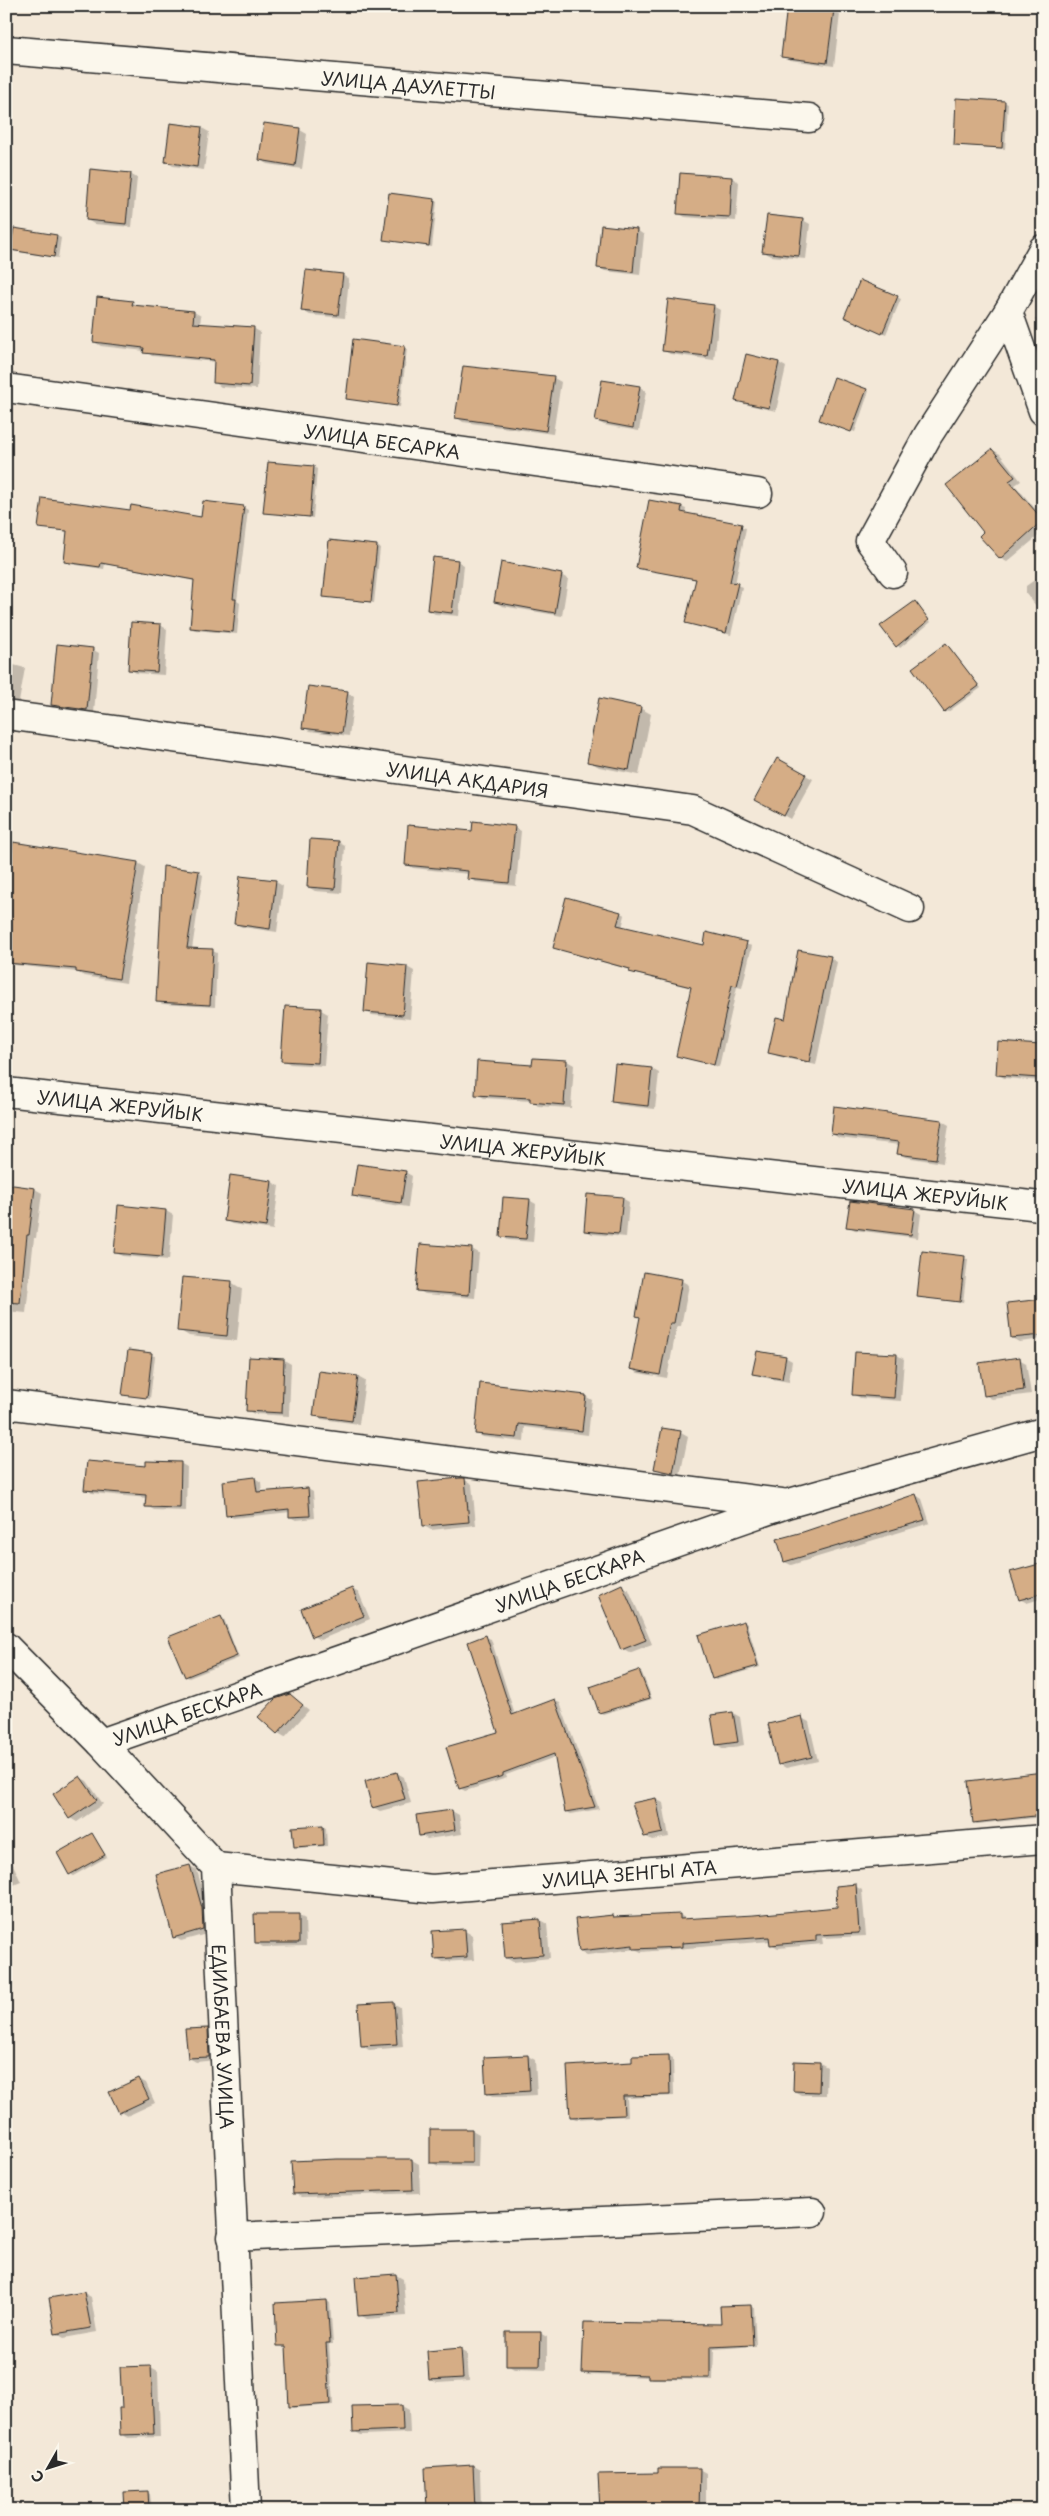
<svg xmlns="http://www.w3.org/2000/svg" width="1049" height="2516" viewBox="0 0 1049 2516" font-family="'Playpen Sans',sans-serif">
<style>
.shadow{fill:#0003}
.building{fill:#d5ad86;stroke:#2b2b2b}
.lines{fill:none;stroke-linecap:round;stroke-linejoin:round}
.street-casing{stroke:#2b2b2b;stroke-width:31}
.secondary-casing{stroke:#2b2b2b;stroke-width:31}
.street{stroke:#fbf7ec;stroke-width:28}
.secondary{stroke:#fbf7ec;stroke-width:28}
.labels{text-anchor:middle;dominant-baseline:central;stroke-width:4.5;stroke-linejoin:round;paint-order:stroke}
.street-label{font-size:18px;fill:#2b2b2b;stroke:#fbf7ec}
</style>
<rect width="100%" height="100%" fill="#f3e8d8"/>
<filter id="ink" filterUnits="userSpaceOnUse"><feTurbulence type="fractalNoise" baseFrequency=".02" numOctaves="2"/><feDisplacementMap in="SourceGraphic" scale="10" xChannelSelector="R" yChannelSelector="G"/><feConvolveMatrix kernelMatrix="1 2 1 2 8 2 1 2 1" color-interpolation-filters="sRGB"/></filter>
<g filter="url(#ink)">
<path class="shadow" d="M789,6L833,10L840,14L834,66L790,60L783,56Z
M1004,102L1008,104L1005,149L955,145Z
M6,118L8,119L6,136Z
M265,124L300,130L307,134L302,169L267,164L260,160Z
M202,128L209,132L204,170L173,166L167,162Z
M130,174L137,178L132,227L94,224L87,220Z
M732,178L739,182L736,221L685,217L678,213Z
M434,200L437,202L432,247L384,239Z
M803,220L810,224L806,259L771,256L764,252Z
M602,227L637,230L644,235L640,275L605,271L598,267Z
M6,232L57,236L61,238L58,258L6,250Z
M342,275L349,279L345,318L310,315L303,311Z
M860,281L901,299L886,334L849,318Z
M132,302L140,307L194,312L201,316L200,325L253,328L260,332L257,389L221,387L214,382L215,362L152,356L145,351L101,346L94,342Z
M713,306L720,310L714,360L670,354L663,350Z
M1043,318V346L1035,319Z
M404,347L407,349L400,407L347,398Z
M747,356L779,363L786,367L776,411L744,404L737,400Z
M554,378L561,382L553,434L463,422L456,417Z
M640,387L646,391L639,431L604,425L597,421Z
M866,390L869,391L855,432L823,421Z
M993,450L1000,454L1021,481L1015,485L1043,518V532L1007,562L1000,558L985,533Z
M314,467L317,469L313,518L265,512Z
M243,507L248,510L237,601L240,603L237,634L195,630L191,628L195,581L105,564L104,569L70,564L66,561L68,532L40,527L131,511L202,519Z
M681,507L686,509L685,514L746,528L735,584L742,587L731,635L687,623L697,580L638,568Z
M377,546L380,548L374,603L325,596Z
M457,561L464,565L459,616L435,614L428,610Z
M1043,574V615L1026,593V586Z
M561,575L568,579L562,616L502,606L495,602Z
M915,602L931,622L900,648L882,626Z
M160,625L167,629L164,675L136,673L129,669Z
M947,644L981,688L948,712L945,711Z
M92,649L99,653L94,713L60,709L53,705Z
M6,663L25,668L19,702L6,700Z
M347,692L354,697L349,736L310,731L303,727Z
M640,708L651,714L639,775L599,767L589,761Z
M777,760L813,779L791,819L756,799Z
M514,827L521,831L516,886L476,882L469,878V874L413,868L406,864L473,832Z
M338,842L345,846L342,893L315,891L308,887Z
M6,862L138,863L145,867L126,983L84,976L77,972L6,964Z
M198,872L203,875L192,949L213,951L217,953L215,1007L162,1004L158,1001Z
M241,877L276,882L283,886L277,932L242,927L235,923Z
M620,913L625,915L622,928L704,947L707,934L752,946L742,988L737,987L719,1067L677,1055L692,988L635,974L631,970L554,948Z
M830,958L837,962L816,1065L777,1056L770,1052L786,1020Z
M407,967L414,971L410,1019L372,1015L365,1011Z
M286,1007L321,1010L328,1014L324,1066L290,1064L283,1060Z
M1041,1046L1043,1047V1081L1004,1078L997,1074Z
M567,1061L574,1065L571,1108L538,1106L531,1101L484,1098L477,1094L533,1066Z
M652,1069L659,1073L655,1109L619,1105L612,1101Z
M942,1121L949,1125L943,1163L905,1157L898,1153L900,1145L839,1138L832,1134Z
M405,1172L412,1176L408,1207L361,1200L354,1196Z
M231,1177L272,1182L279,1186L273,1230L232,1224L225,1220Z
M6,1185L35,1189L42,1193L36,1238H34L26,1313L6,1311Z
M622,1198L629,1202L626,1237L592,1234L585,1230Z
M529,1200L536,1204L533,1242L508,1240L501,1236Z
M119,1206L166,1211L173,1215L169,1260L122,1256L115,1252Z
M914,1210L921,1214L918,1238L855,1230L848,1226Z
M472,1249L479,1253L475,1298L425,1294L418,1290Z
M923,1252L968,1259L963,1303L918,1296Z
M682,1281L689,1285L681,1326H677L667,1378L638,1373L631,1369L641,1317L637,1315Z
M231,1282L242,1289L237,1341L189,1336L179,1330Z
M1043,1301V1339L1019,1342L1012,1338Z
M129,1352L155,1356L150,1399L124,1394Z
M897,1355L904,1359L901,1401L860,1398L853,1394Z
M785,1357L792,1361L789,1382L761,1377L754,1373Z
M250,1359L284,1360L291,1364L289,1416L254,1414L247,1410Z
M1019,1359L1026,1363L1031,1394L992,1399L985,1395Z
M320,1372L358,1377L365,1381L359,1424L321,1419L314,1415Z
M585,1396L592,1400L588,1435L525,1427L524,1442L483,1437L476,1433Z
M681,1433L688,1437L680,1476L662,1472L655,1468Z
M180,1463L187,1467L186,1511L154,1510L147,1506V1498L92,1493L85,1489L148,1467Z
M255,1478L261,1482L262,1493L308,1489L313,1492L315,1518L296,1520L290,1517V1512L233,1518L228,1515Z
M465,1480L472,1484L476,1525L431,1530L424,1526Z
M916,1495L922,1499L930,1523L791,1565L785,1562L779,1540Z
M1043,1564V1598L1027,1603L1020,1599Z
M622,1586L629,1590L652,1644L629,1653L622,1649Z
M352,1589L359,1593L370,1619L320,1640L313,1636Z
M221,1617L224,1619L239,1658L189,1678L186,1676Z
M744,1622L747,1624L760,1667L716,1680L713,1678Z
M486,1637L491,1639L515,1715L555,1701L560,1703L599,1809L571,1814L566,1812L555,1757L506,1775L507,1778L465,1791L460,1788L499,1733Z
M639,1671L642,1673L652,1699L603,1714L600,1712Z
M290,1695L309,1710L285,1737L278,1733Z
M733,1713L740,1717L744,1745L724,1749L717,1745Z
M802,1718L809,1722L818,1761L786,1768L779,1764Z
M397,1773L404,1777L411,1803L380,1811L373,1807Z
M1043,1774V1817L977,1824L974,1822Z
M80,1777L87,1781L103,1804L77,1822L70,1818Z
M656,1799L663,1803L669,1837L652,1840L645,1836Z
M452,1811L459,1815L462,1834L427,1839L420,1835L417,1816Z
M322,1826L326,1828L327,1846L298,1848L295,1846Z
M92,1834L107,1857L73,1876L58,1854Z
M6,1849L21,1882L6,1888Z
M190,1866L197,1870L209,1913L210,1933L181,1941L174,1937Z
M855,1886L862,1890L866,1936L822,1938L823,1944L778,1948L771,1944V1941L641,1952L635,1949L587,1955L580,1951L612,1916L617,1918L680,1915L687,1919L754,1916L839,1908Z
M298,1915L305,1919L306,1946L263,1947L256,1943Z
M540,1920L547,1924L550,1958L513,1962L506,1958Z
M465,1931L472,1935L474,1960L443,1962L436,1958Z
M393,2003L400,2007L403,2047L369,2050L362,2046Z
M208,2029L215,2033L216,2060L196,2062L189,2058Z
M528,2056L535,2060L537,2095L494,2097L487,2093Z
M669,2056L673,2058L674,2096L627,2098L628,2116L576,2119L571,2117L634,2063Z
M820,2063L827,2067L826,2095H801L794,2091Z
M139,2079L146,2083L155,2103L127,2116L120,2112Z
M472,2130L479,2134L478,2167L438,2166L431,2162Z
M412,2160L419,2164L420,2193L301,2197L294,2193Z
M396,2275L403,2279L406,2316L367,2319L360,2315Z
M84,2293L91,2297L97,2332L64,2338L57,2334Z
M327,2301L330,2303L333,2344H329L333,2405L294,2408L290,2406L287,2347L279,2346Z
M750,2306L754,2308L756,2346L714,2349L713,2380L653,2379L648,2377L587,2375L584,2373L722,2325Z
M540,2333L547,2337V2370L514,2369L507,2365Z
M460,2350L467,2354L469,2381L437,2383L430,2379Z
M151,2367L158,2371L160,2437L128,2438L121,2434L123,2409Z
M402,2406L409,2410L410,2433L361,2435L354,2431Z
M473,2466L480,2470L481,2510H428Z
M699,2469L706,2473V2510H601L659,2474Z
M147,2492L150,2494L152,2510H126Z
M498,2508L529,2509L531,2510H498Z"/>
<path class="building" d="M787,6L834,9L827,63L781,57Z
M956,98L1005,101L1002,148L954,145Z
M170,123L202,127L197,167L165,162Z
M264,123L300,128L295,166L259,160Z
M90,169L131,173L126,224L86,220Z
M680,173L732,177L730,217L677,214Z
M389,193L435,199L429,246L383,240Z
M767,215L803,219L799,256L762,252Z
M601,225L637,229L633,272L597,268Z
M14,228L57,235L54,257L10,250Z
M306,270L343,274L338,315L301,311Z
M860,280L898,296L882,334L844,317Z
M97,297L133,301L132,305L194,311L193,323L254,327L250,386L213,383L214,360L143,353L144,348L93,342Z
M668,299L714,305L707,356L662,351Z
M353,339L405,346L397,406L346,399Z
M746,354L779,362L769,408L735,401Z
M463,366L554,376L546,431L455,418Z
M834,377L867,389L851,432L819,420Z
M602,380L640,386L633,428L595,421Z
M992,449L1015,477L1009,481L1043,520L1000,559L979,536L983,532L946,485Z
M268,462L314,466L310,517L263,513Z
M42,498L130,510L131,505L201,517L203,501L244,506L233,599H236L233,632L190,628L194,580L101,563L100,567L64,562L67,531L38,528Z
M649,500L682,506L681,512L742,524L730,582L738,583L726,633L685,623L696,579L636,568Z
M329,540L377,545L371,602L323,597Z
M433,557L458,560L452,613L427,610Z
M501,562L562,574L555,613L494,602Z
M915,601L929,620L896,647L880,626Z
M131,622L161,624L157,672L128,670Z
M946,643L979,686L944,712L912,668Z
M57,644L93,648L87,710L51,705Z
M308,686L348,691L342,733L302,728Z
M599,698L641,707L629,770L587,762Z
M777,758L806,774L784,816L754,800Z
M473,821L515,826L509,883L467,879L468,871L405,865L408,825L472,831Z
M310,839L339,841L335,889L307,887Z
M13,842L138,862L119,979L76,972V969L6,963V894Z
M163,866L199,871L187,948L213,949L210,1005L156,1002Z
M240,876L276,880L270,929L234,924Z
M566,897L621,912L617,925L704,945L706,932L747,942L737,986L732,985L714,1065L676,1056L691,987L629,972L630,969L553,948Z
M798,950L831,956L809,1062L768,1053L776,1017L785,1019Z
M368,962L407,966L403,1015L364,1012Z
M285,1006L321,1008L318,1063L281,1061Z
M998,1042L1041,1045L1039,1078L996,1075Z
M533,1058L567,1060L564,1105L530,1102V1098L475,1095L477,1061L532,1065Z
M615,1064L652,1068L648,1106L611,1102Z
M834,1106L942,1120L936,1159L897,1154L899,1142L831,1134Z
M357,1164L406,1171L401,1203L352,1196Z
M230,1175L272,1181L266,1227L224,1221Z
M6,1184L35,1188L29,1235H27L20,1303L6,1302Z
M587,1194L623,1197L619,1234L584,1231Z
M503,1197L530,1199L526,1239L500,1237Z
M850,1201L915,1209L911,1235L846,1227Z
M118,1205L166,1210L162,1257L114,1253Z
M420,1244L472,1248L469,1295L416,1291Z
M922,1251L965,1256L960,1302L917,1297Z
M644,1272L682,1279L674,1323H670L660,1375L630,1369L640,1317L636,1316Z
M182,1277L232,1281L227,1336L177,1331Z
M1043,1299V1335L1011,1338L1007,1303Z
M128,1350L152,1353L147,1398L122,1395Z
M757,1351L786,1356L782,1379L752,1374Z
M855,1352L897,1354L894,1398L852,1395Z
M249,1357L284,1359L282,1413L246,1411Z
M1020,1357L1024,1390L984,1396L979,1363Z
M319,1371L358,1376L352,1421L313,1416Z
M480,1383L586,1395L582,1431L519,1424L517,1438L475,1434Z
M662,1428L681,1431L673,1473L654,1469Z
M87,1461L146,1466V1461L181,1462L180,1508L145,1507L146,1495L84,1490Z
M255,1477L257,1492L308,1488L310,1516L289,1517V1509L226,1516L223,1481Z
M460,1478H465L469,1522L423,1526L418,1482Z
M916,1494L925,1520L784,1562L777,1539L803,1532Z
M1043,1563V1593L1019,1600L1010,1572Z
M622,1584L646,1640L621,1650L598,1595Z
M352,1588L364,1616L312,1637L301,1609Z
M221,1616L237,1656L185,1677L168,1637Z
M744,1621L758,1666L712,1679L698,1635Z
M486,1635L512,1715L555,1699L595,1807L565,1812L554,1754L503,1773V1776L459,1789L446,1747L498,1732L468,1642Z
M639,1670L650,1698L599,1713L590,1687Z
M290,1694L303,1705L277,1734L258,1717L275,1699Z
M733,1712L738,1742L716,1745L711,1715Z
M802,1716L812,1757L778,1765L768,1724Z
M397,1772L405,1799L372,1808L365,1781Z
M1043,1772V1815L973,1823L968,1781Z
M80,1776L97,1800L69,1819L53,1794Z
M656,1798L663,1833L644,1837L632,1803Z
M452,1810L455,1830L419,1836L416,1815Z
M323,1825L324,1845L294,1847L292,1827Z
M92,1833L105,1855L69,1875L57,1853Z
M190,1865L202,1908L203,1929L173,1938L156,1874Z
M856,1884L859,1933L816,1935V1941L770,1945L769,1937L682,1943V1947L633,1949V1945L579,1951L575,1919L613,1915V1917L680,1914V1919L754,1915L837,1907L836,1886Z
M254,1914H299V1943H255Z
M540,1919L543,1955L505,1958L502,1922Z
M465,1929L467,1957L434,1959L432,1931Z
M394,2002L397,2044L361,2046L358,2004Z
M208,2028L209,2057L188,2058L185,2029Z
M528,2055L530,2091L486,2094L484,2057Z
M669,2055L670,2095L623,2096L624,2115L570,2117L567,2066L632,2062V2056Z
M794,2061L820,2062L819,2092L793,2091Z
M139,2078L149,2099L119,2113L109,2092Z
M430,2129H472V2163H430Z
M337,2159H412L413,2190L293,2194L291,2161Z
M396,2274L399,2313L358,2316L355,2277Z
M84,2292L91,2328L55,2334L49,2298Z
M327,2300L330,2343H326L330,2404L289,2407L286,2346H277L275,2303Z
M751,2305L753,2345L710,2347V2378H648V2375L582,2373L584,2322L721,2324L720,2306Z
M506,2332H541L540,2366H506Z
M461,2348L463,2378L429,2380L427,2351Z
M151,2366L154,2434L120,2435L119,2408H122L120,2367Z
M402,2405L403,2430L353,2432L352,2406Z
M473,2465L475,2510H427L425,2468Z
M658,2468H700L699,2510H600L598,2474L658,2473Z
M148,2491L149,2510H125L124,2492Z"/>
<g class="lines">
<g class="street-casing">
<g id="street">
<path id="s1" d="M6,50L809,118"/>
<path d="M1043,249L1008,312L1043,411"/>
<path id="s2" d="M6,388L758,493"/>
<path d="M893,573L870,541L928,435L1008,312"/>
<path id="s3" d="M6,715L693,810L910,909"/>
<path id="s4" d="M6,1092L1040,1206"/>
<path d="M6,1404L781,1503"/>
<path id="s5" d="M101,1743L786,1504L1043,1432"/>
<path id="s6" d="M216,1867L432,1889L1043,1839"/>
<path d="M232,2237L812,2212"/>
</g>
</g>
<g class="secondary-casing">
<g id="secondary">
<path id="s7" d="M6,1647L101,1743L216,1867L246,2510"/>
</g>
</g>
<use href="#street" class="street"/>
<use href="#secondary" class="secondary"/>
</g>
</g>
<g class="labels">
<g class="street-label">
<text stroke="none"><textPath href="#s1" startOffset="404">УЛИЦА ДАУЛЕТТЫ</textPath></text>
<text stroke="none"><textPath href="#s2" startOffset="380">УЛИЦА БЕСАРКА</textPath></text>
<text stroke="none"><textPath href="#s3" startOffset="466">УЛИЦА АКДАРИЯ</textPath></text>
<text stroke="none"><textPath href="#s4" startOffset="115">УЛИЦА ЖЕРУЙЫК</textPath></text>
<text stroke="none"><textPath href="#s4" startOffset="520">УЛИЦА ЖЕРУЙЫК</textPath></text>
<text stroke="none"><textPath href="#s4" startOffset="925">УЛИЦА ЖЕРУЙЫК</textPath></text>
<text stroke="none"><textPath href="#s5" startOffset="496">УЛИЦА БЕСКАРА</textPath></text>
<text stroke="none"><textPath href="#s5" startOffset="91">УЛИЦА БЕСКАРА</textPath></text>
<text stroke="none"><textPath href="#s6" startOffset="415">УЛИЦА ЗЕНГЫ АТА</textPath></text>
<text stroke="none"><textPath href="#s7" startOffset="474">ЕДИЛБАЕВА УЛИЦА</textPath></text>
</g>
</g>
<rect width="1049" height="2516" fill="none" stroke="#fbf7ec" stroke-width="25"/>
<rect x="12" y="12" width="1024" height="2491" fill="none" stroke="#2b2b2b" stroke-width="2" filter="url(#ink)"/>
<g transform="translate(48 2468) rotate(231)" stroke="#fbf7ec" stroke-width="4" paint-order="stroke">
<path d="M0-4L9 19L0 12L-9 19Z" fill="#2b2b2b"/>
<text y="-8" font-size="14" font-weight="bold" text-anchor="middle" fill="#2b2b2b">С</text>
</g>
</svg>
